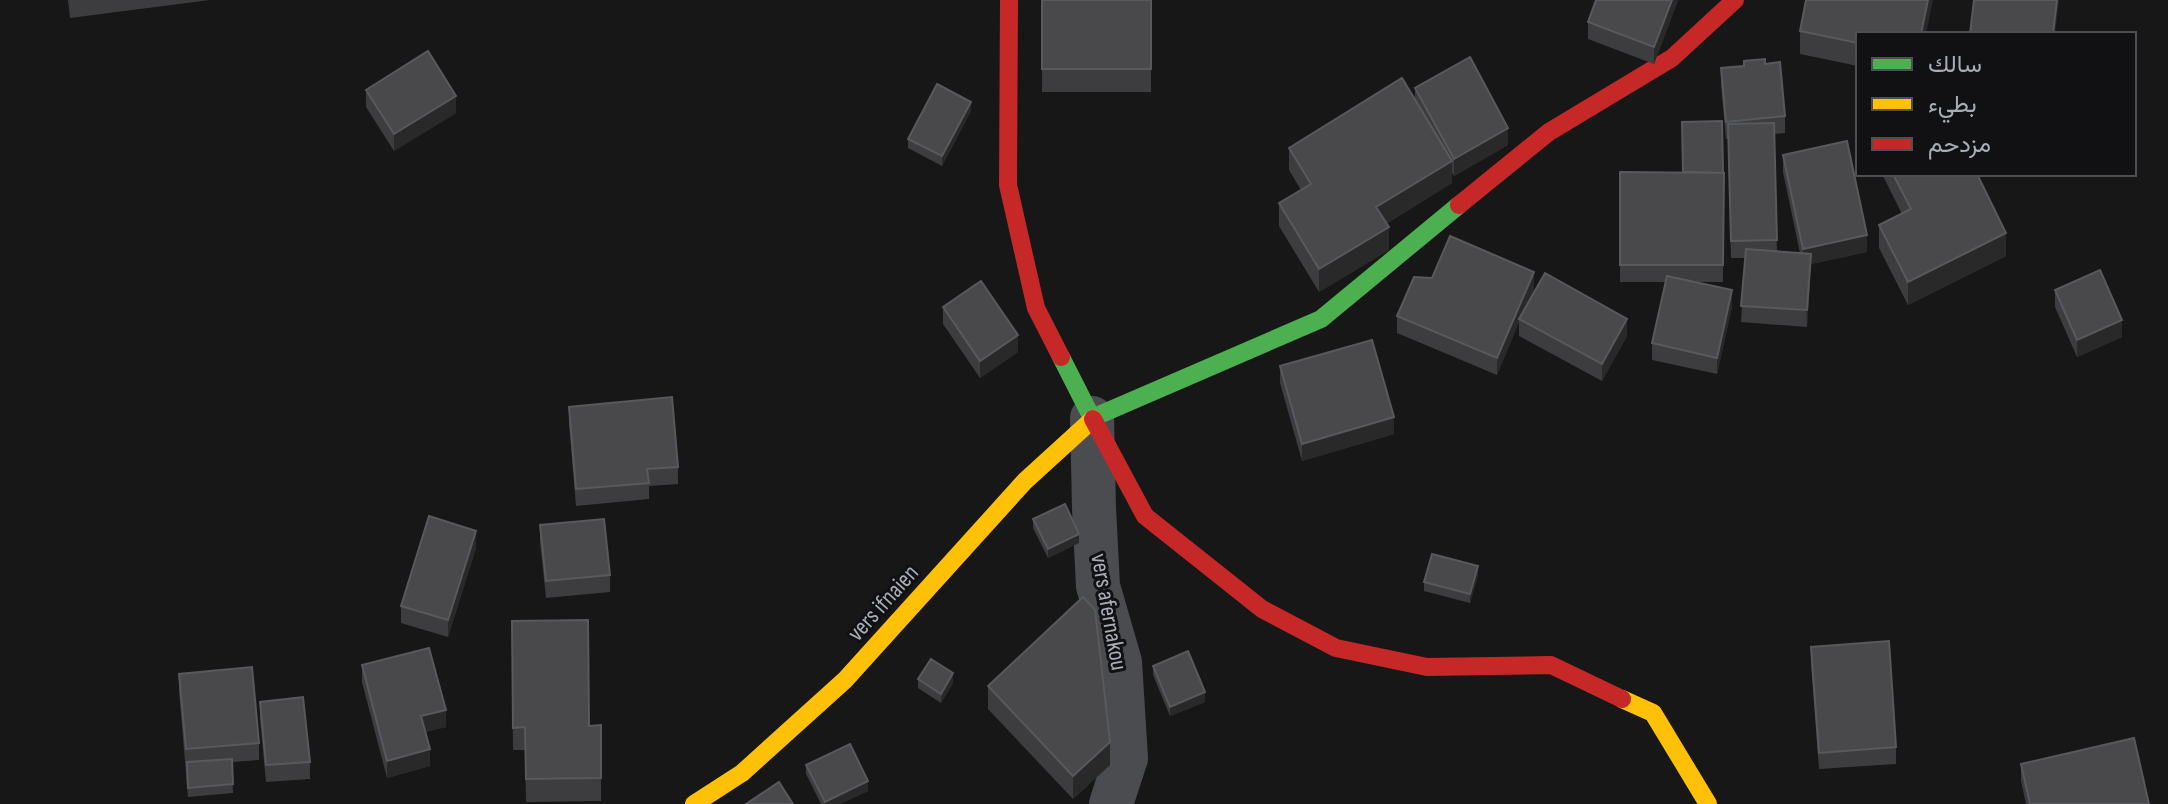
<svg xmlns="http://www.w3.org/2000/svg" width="2168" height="804" viewBox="0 0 2168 804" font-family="'Sofia Sans Condensed',Vazirmatn,sans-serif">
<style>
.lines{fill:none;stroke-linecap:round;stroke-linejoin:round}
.street{stroke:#4b4c50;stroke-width:44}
.fast{stroke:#4caf50;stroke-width:18}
.slow{stroke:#ffc107;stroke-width:18}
.jam{stroke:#c62828;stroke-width:18}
.wall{fill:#3d3d3f}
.shaded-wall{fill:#29292a}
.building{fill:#49494c;stroke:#58595d;stroke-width:2}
.labels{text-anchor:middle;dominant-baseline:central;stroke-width:6;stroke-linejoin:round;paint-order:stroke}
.street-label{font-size:24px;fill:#a8adb8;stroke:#111113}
</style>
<rect width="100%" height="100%" fill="#171717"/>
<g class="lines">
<path class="street" d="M1092,418L1094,508L1098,586L1120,662L1126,758L1111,804"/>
<path class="fast" d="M1061,357L1092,418L1321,319L1459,205"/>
<path class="slow" d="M1622,699L1653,713L1708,804
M694,804L742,773L845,680L1025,481L1093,419"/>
<path class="jam" d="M1009,0L1008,185L1036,308L1061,357
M1459,205L1549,132L1672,58L1735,0
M1093,419L1145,516L1262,609L1336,648L1427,667L1551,665L1622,699"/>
</g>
<path class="wall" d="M68,0H210L70,18Z
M1042,0H1151V92H1042Z
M1596,0H1678L1654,64L1588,39V22Z
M1800,31L1858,34V66L1800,54Z
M1765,64L1785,116V133L1774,134L1777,252L1800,253L1783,172V155L1867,252L1811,264L1807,327L1741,322L1745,258H1731L1728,139H1726L1721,85V68Z
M1415,88L1508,145L1454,176L1452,173V183L1386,224L1389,250L1319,292L1279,226V203L1301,190L1289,170V148L1415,100Z
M366,90L456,113L394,151L366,107Z
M971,111L942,166L908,148V139Z
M1620,172L1724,173L1723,282H1696L1732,307L1717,374L1652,360V343L1666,282H1620Z
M1882,174H1977L2006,256L1908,305L1879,248V225L1902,214Z
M1534,289L1526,307L1627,336L1602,381L1519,336V322L1497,375L1397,333V316Z
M2055,290L2122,337L2077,357L2055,307Z
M943,307L1018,352L980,378L943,324Z
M1280,366L1394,434L1302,461L1280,383Z
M569,407L678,467V484L649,486V499L576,506L569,424Z
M1033,519L1079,543L1048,558L1033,528Z
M540,525L610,575V592L546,598L540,542Z
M476,548L448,637L401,623V606Z
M1478,575L1470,603L1424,591V582Z
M512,621L589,726L601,725V801L526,802L525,750H513Z
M1811,647L1896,747V764L1819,769L1811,664Z
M362,665L446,727L425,732L430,766L387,778L362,682Z
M1153,666L1205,702L1170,716L1153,675Z
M179,674L259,743V760L232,762L233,793L188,797L179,691Z
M918,679L953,683L941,703L918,688Z
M988,686L1110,765L1073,799L988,709Z
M260,702L310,762V779L266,782L260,719Z
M2021,764L2149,804H2026L2021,781Z
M806,765L868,791L840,804H821L806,774Z"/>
<path class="shaded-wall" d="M1672,0H1678L1654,64V47Z
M1928,0H1933L1926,34H1921Z
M2057,0H2059L2055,34H2053Z
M456,96V113L394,151V134Z
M971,102V111L942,166V156Z
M1508,128V145L1454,176V159Z
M1452,161V183L1376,230V207Z
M1389,227V250L1319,292V269Z
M2006,233V256L1908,305V282Z
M1867,235V252L1811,264L1807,327L1803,249Z
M1534,272V289L1521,320L1519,319V322L1497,375V358Z
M1732,290V307L1717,374V358Z
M1627,319V336L1602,381V364Z
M2122,320V337L2077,357V340Z
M1018,335V352L980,378V361Z
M1394,417V434L1302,461V444Z
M476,531V548L448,637V620Z
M1079,534V543L1048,558V549Z
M1478,566V575L1470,603V594Z
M953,673V683L941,703V694Z
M1205,692V702L1170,716V707Z
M446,710V727L421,733V716Z
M1110,742V765L1073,799V776Z
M430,749V766L387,778V761Z
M868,781V791L840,804H825V802Z"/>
<path class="building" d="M1042,0H1151V69H1042Z
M1596,0H1672L1654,47L1588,22Z
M1806,0H1928L1921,34H1858V43L1800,31Z
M1974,0H2057L2053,34H1970Z
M428,51L456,96L394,134L366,90Z
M1470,57L1508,128L1454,159L1415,88Z
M1765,59V64L1780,62L1785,116L1726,122L1721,68L1744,66V61Z
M1402,78L1452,161L1376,207L1389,227L1319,269L1279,203L1311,184L1289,148Z
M937,84L971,102L942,156L908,139Z
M1722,121L1723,173L1683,172L1682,122Z
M1774,123L1777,240L1731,241L1728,124Z
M1847,141L1867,235L1803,249L1783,155Z
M1620,172L1724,173L1723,265H1620Z
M1893,174H1977L2006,233L1908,282L1879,225L1911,209Z
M1450,236L1534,272L1497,358L1397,316L1414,277L1432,278Z
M1746,249L1811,254L1807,310L1741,306Z
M2100,270L2122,320L2077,340L2055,290Z
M1545,273L1627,319L1602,364L1519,319Z
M1667,276L1732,290L1717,358L1652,343Z
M981,281L1018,335L980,361L943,307Z
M1372,340L1394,417L1302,444L1280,366Z
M672,397L678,467L647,469L649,483L576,489L569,407Z
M1065,504L1079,534L1048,549L1033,519Z
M429,516L476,531L448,620L401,606Z
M604,519L610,575L546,581L540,525Z
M1432,554L1478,566L1470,594L1424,582Z
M1083,597L1095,610L1110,742L1073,776L988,686Z
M588,620L589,726L601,725V778L526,779L525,727L513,728L512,621Z
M1889,641L1896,747L1819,753L1811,647Z
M429,648L446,710L421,716L430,749L387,761L362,665Z
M1188,651L1205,692L1170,707L1153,666Z
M931,659L953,673L941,694L918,679Z
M252,667L259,743L186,749L179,674Z
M303,697L310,762L266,765L260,702Z
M2134,738L2149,804H2030L2021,764Z
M850,744L868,781L825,802L806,765Z
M232,759L233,784L188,788L187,762Z
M779,782L793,804H746Z"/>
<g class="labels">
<g class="street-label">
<text transform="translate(883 603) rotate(-48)">vers ifnaien</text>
<text transform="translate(1109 612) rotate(80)">vers afernakou</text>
</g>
</g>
<rect x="1856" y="32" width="280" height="144" fill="#111113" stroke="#4d4f55" stroke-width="2"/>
<rect x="1872" y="58" width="40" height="12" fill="#4caf50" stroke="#4d4f55" stroke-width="2"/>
<text x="1928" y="72" font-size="24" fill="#a8adb8">سالك</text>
<rect x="1872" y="98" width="40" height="12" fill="#ffc107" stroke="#4d4f55" stroke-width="2"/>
<text x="1928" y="112" font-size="24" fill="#a8adb8">بطيء</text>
<rect x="1872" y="138" width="40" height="12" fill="#c62828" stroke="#4d4f55" stroke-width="2"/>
<text x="1928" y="152" font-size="24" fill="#a8adb8">مزدحم</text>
</svg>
